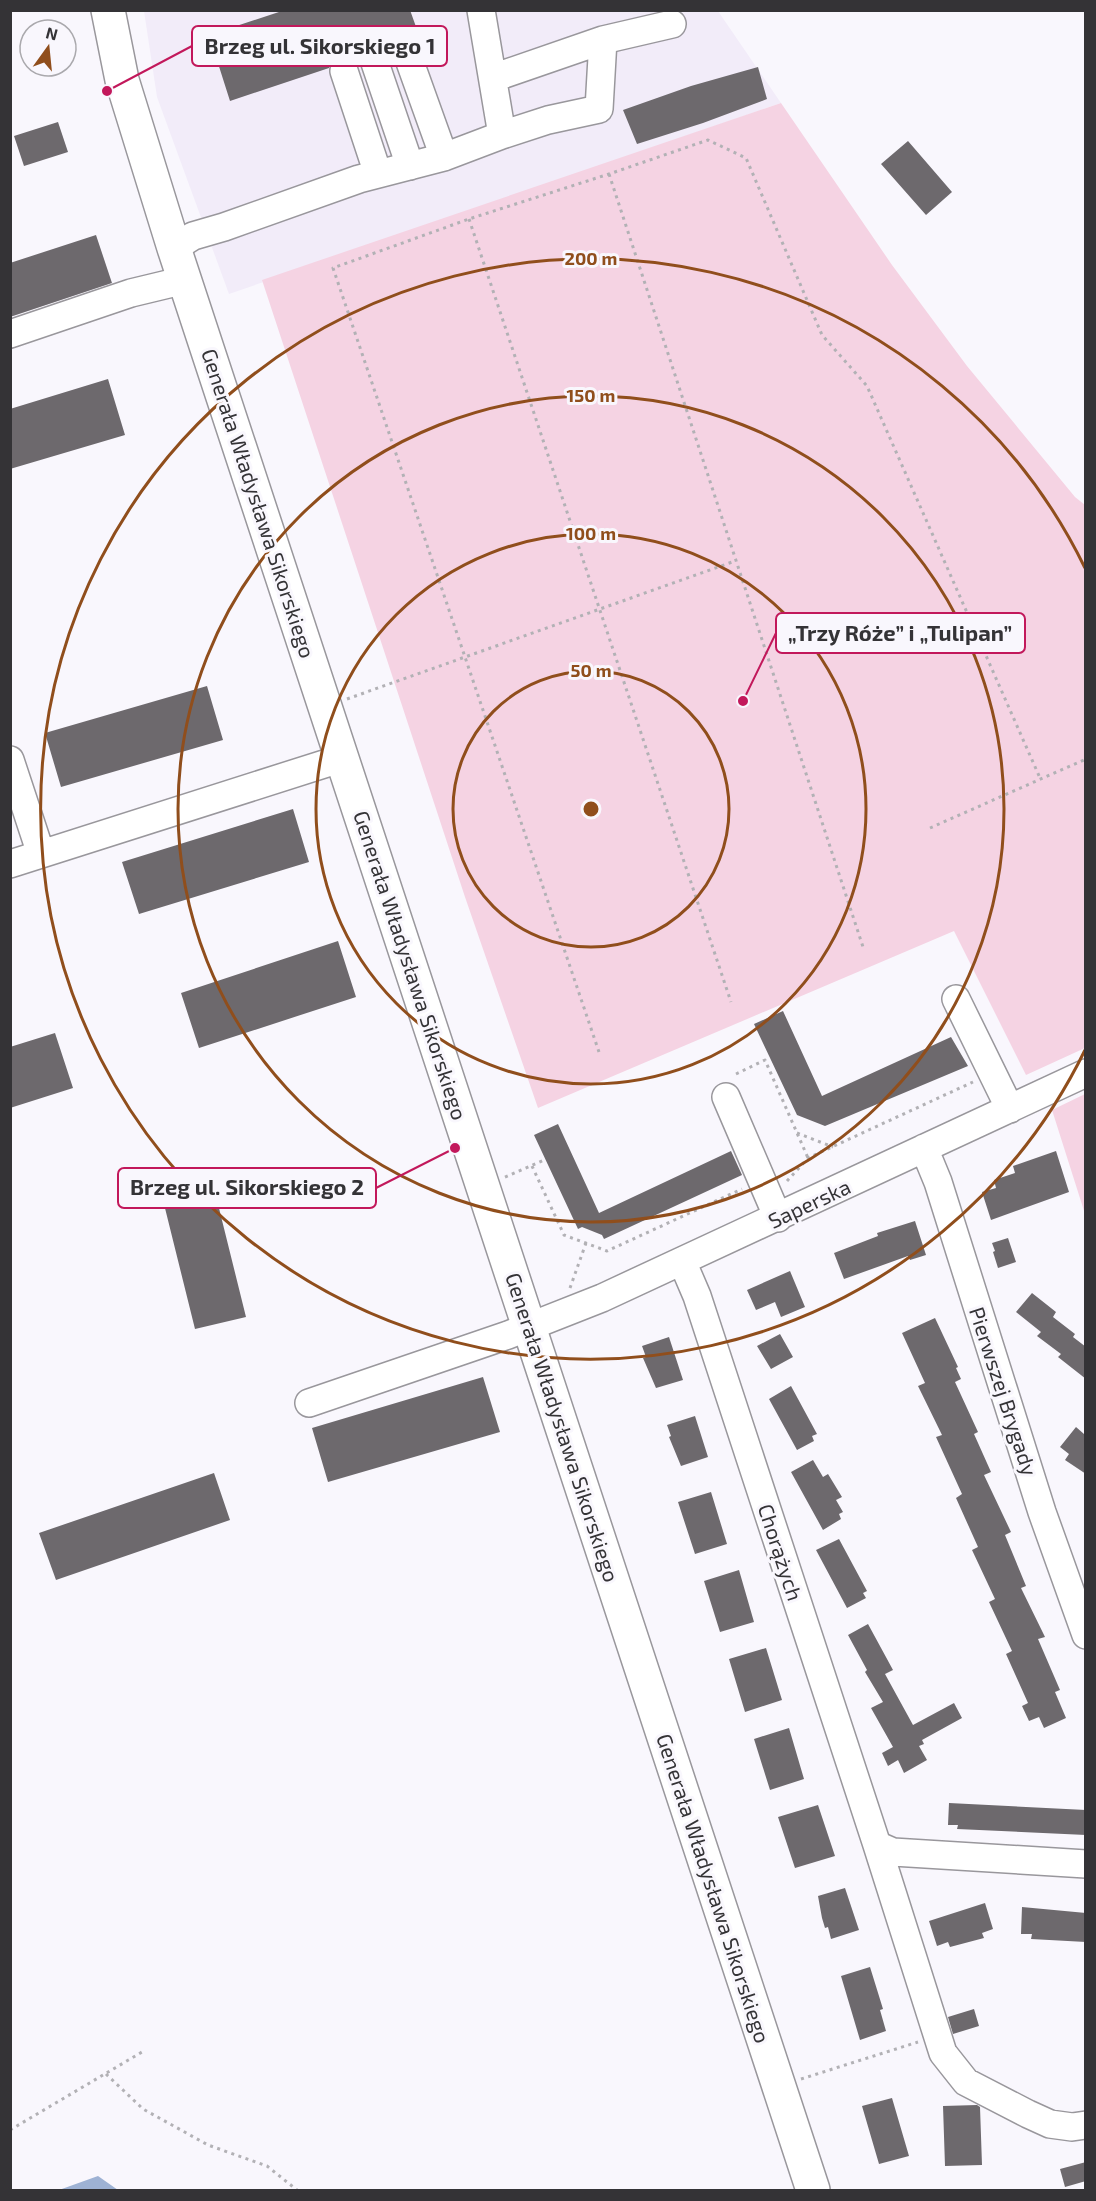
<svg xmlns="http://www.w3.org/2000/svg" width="1096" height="2201" viewBox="0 0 1096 2201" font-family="'Exo 2',sans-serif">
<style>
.built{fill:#f2ecf9}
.green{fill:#f5d3e3}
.water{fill:#9eb2d4}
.building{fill:#6d696d}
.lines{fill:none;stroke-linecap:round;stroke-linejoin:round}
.minor-casing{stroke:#99979c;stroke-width:30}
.major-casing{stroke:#99979c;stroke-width:36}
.path{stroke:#b2b1b5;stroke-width:3;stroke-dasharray:3 4.5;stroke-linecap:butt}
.minor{stroke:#fff;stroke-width:27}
.major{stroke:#fff;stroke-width:33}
.ring{fill:none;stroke:#904e1c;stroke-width:3}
.labels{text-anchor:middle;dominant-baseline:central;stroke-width:6;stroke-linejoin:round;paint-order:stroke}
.street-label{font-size:21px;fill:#343336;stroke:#f9f7fd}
.centre{fill:#904e1c;stroke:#f9f7fd;stroke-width:3}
.ring-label{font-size:18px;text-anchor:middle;font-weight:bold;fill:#904e1c;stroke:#f9f7fd;stroke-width:6;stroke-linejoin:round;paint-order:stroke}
.leader{fill:none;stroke:#c2185b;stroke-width:2}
.callout-dot{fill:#c2185b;stroke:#f9f7fd;stroke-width:2}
.callout{fill:#f9f7fd;stroke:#c2185b;stroke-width:2}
.callout-label{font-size:22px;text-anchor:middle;font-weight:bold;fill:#343336}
</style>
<rect width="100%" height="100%" fill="#f9f7fd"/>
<path class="built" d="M144,11H718L781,103L229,294L157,97Z"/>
<path class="green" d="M781,103L892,265L967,366L1075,497L1085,505V1048L1026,1075L954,931L538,1108L465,897L262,280Z
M1085,1094V1214L1052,1110Z"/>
<path class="water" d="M98,2176L118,2190H59Z"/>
<path class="building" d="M285,10H410L420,38L416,39L409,36H401L394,40L391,48L385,49L378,45H370L362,50L359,58L355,60L347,56H339L332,61L329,68L230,101L209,35Z
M758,67L767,99L703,123L637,144L623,110L691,86Z
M58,122L68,152L24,166L14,136Z
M908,141L952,192L926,215L881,164Z
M96,235L112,283L10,317V263Z
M108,379L125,435L10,469V409Z
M207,686L223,740L61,787L45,733Z
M293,809L309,862L139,914L122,862Z
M338,941L356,997L199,1048L181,993Z
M783,1011L822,1096L951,1037L968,1066L825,1126L797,1115L754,1024Z
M55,1033L73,1088L10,1108V1047Z
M558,1124L599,1213L731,1151L742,1175L604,1239L602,1235L582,1227L578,1229L534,1135Z
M1056,1151L1069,1192L991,1220L982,1192L996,1188L994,1180L1015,1173L1013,1166Z
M212,1180L246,1317L195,1329L161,1192Z
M915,1221L926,1255L910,1260L908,1256L844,1279L834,1253L878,1236L877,1233Z
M1008,1238L1016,1262L998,1268L993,1252L995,1251L992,1243Z
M790,1271L805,1307L781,1317L775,1302L756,1310L747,1290Z
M1032,1293L1056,1312L1053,1317L1075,1334L1073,1337L1086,1347V1379L1058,1357L1061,1354L1037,1336L1041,1332L1016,1312Z
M935,1318L958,1367L956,1368L961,1379L955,1382L978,1432L974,1434L991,1472L984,1475L1011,1532L1005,1535L1026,1586L1021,1588L1045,1637L1038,1639L1060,1690L1055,1692L1066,1718L1044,1728L1039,1717L1029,1721L1022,1706L1028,1703L1006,1654L1012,1651L989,1602L995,1599L972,1550L978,1547L956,1498L962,1494L936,1437L942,1435L918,1386L925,1383L902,1333Z
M780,1334L793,1357L771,1369L757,1346Z
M669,1337L683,1380L656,1388L643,1358L646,1357L642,1346Z
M483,1377L500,1432L328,1482L312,1428Z
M791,1386L817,1434L812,1436L814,1441L797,1450L769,1399Z
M695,1416L708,1457L681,1466L669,1437L671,1436L667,1425Z
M1076,1427L1084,1434L1086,1432V1474L1065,1460L1069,1454L1060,1447Z
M813,1460L823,1477L828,1474L842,1497L836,1500L843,1512L839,1514L841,1519L823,1530L791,1472Z
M214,1473L230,1520L56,1580L39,1533Z
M711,1492L727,1544L695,1554L678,1502Z
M839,1539L867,1591L863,1593L866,1598L847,1608L816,1550Z
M739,1570L754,1622L720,1632L704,1581Z
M868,1624L893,1670L885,1674L913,1725L954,1703L962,1718L922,1740L924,1744L919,1746L927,1760L904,1773L898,1760L888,1766L882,1753L893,1747L871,1708L883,1702L865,1672L867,1670L848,1635Z
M766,1648L782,1700L745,1712L729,1659Z
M789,1728L804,1779L770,1790L754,1739Z
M949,1803L1086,1810V1835L957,1829L958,1825H948Z
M818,1805L835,1856L795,1868L778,1817Z
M845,1888L859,1930L831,1939L828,1927L825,1928L822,1918L818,1896Z
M985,1903L993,1929L982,1933L984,1938L950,1947L948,1942L937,1946L929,1921Z
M1022,1907L1086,1913V1942L1031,1939L1032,1934H1021Z
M870,1967L883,2009L880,2010L886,2031L860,2040L841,1976Z
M974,2009L979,2026L953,2034L948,2017Z
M892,2098L909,2156L879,2164L862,2106Z
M977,2105L980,2107L982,2165L945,2166L943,2106Z
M1086,2162V2181L1065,2187L1060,2169Z"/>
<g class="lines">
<g class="minor-casing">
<path id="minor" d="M406,51L444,157
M374,60L410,166
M344,71L378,174
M493,78L603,40
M502,135L548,120L599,109L603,40L672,24
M174,248L193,236L224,227L359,179L444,157L502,135L481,10
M10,334L131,293L185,280
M10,760L41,854
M10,864L343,758
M956,999L1010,1109
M726,1097L778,1218
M924,1148L938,1182L1042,1512L1086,1635
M682,1261L697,1296L877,1845L943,2053L966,2082L1028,2114L1050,2124L1072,2127L1086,2125
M309,1403L508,1335L602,1298L1086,1073
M877,1845L893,1852L1086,1864"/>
</g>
<g class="major-casing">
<path id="major" d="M108,10L122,80L174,248L813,2190"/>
</g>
<path class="path" d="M609,174L864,950
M469,219L731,1002
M347,699L735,561
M930,828L1086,759
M599,1052L333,268L469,219L609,174L708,140L746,158L822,335L867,386L1040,778
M736,1074L765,1060L808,1158
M797,1133L833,1147
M532,1166L564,1235L607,1251L742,1189
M505,1177L544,1160
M787,1181L808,1158L973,1082
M570,1288L586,1243
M106,2074L143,2109L208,2145L267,2166L297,2190
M801,2079L918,2042
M10,2130L142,2052"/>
<use href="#minor" class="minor"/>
<use href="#major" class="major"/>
</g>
<g class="ring">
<circle cx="591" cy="809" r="138"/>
<circle cx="591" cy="809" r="275"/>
<circle cx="591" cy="809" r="413"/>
<path d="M1085 1050A550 550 0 1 1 1085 568"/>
</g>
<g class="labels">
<g class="street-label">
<text transform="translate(259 503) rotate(72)">Generała Władysława Sikorskiego</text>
<text transform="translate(411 965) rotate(72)">Generała Władysława Sikorskiego</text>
<text transform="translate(809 1203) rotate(-25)">Saperska</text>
<text transform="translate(1004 1391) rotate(72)">Pierwszej Brygady</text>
<text transform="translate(563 1427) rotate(72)">Generała Władysława Sikorskiego</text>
<text transform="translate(781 1552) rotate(72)">Chorążych</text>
<text transform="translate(714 1888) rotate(72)">Generała Władysława Sikorskiego</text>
</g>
</g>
<circle cx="591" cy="809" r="9" class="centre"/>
<g class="ring-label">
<text x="591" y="265">200 m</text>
<text x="591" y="402">150 m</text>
<text x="591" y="540">100 m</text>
<text x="591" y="677">50 m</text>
</g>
<path class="leader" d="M107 91L192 46M743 701L776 633M455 1148L376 1188"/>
<g class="callout-dot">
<circle cx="107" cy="91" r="6"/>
<circle cx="743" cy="701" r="6"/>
<circle cx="455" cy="1148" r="6"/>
</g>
<g class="callout">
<rect x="192" y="26" width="255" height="40" rx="6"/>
<rect x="776" y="613" width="249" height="40" rx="6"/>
<rect x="118" y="1168" width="258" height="40" rx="6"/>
</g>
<g class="callout-label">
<text x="320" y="54">Brzeg ul. Sikorskiego 1</text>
<text x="900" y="641">„Trzy Róże” i „Tulipan”</text>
<text x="247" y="1195">Brzeg ul. Sikorskiego 2</text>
</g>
<rect width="1096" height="2201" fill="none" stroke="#343336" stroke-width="24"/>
<g transform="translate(48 48) rotate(15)"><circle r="28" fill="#f9f7fd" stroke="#aaa9ad" stroke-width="1.5"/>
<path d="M0-4.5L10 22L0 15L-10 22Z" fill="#904e1c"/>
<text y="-9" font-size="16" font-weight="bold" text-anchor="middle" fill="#343336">N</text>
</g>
</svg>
